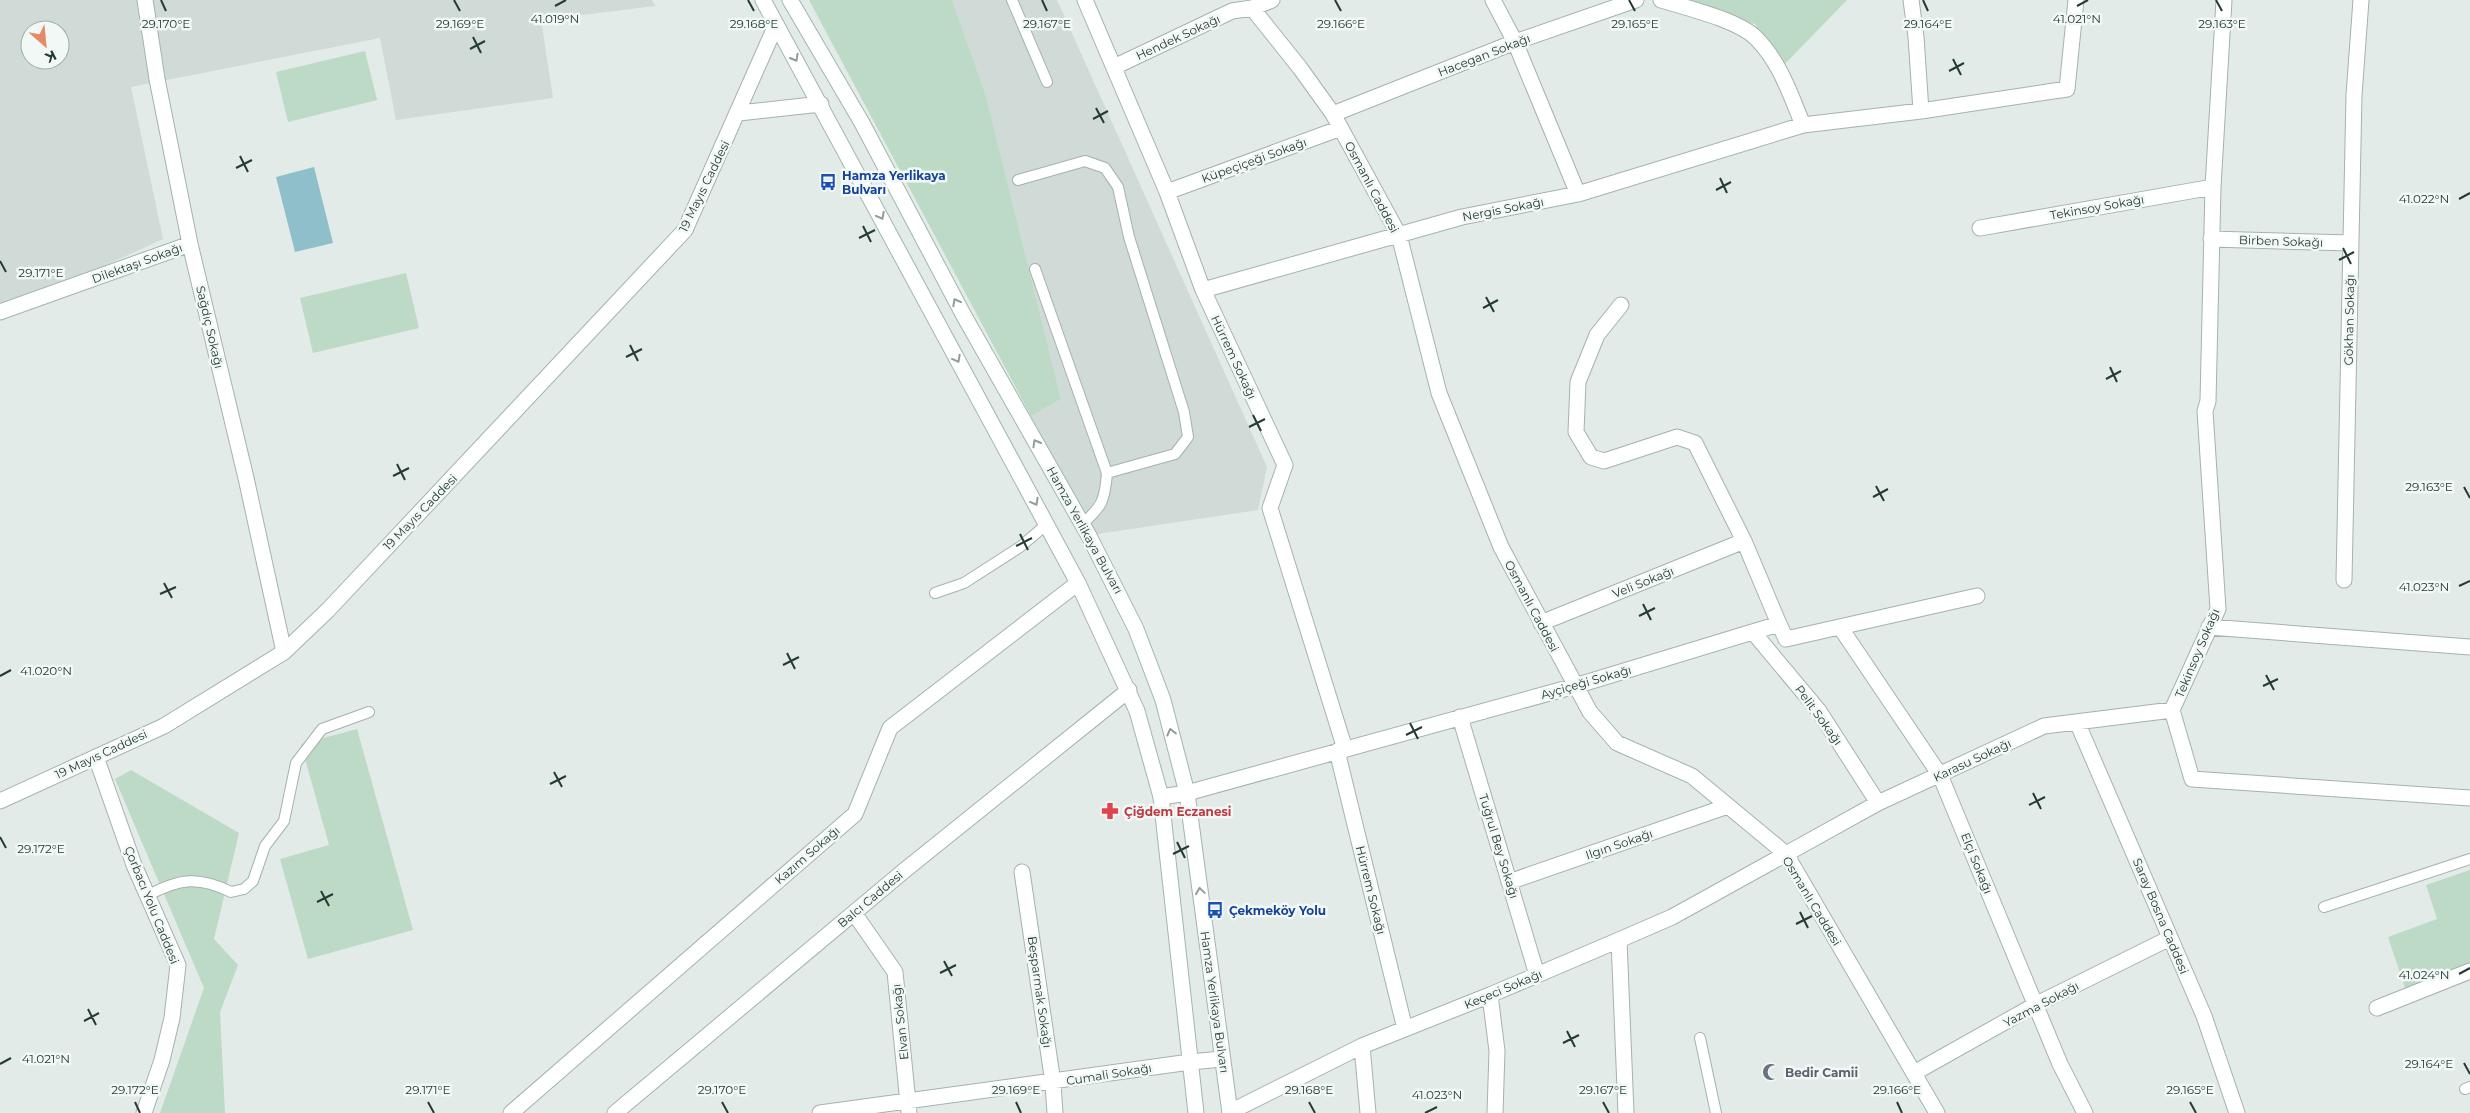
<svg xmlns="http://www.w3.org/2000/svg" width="2470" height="1113" viewBox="0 0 2470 1113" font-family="Montserrat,sans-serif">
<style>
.built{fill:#d0dad6;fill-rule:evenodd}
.green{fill:#bddac6}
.water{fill:#8fbfcb}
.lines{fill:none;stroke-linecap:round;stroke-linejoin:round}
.service-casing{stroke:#a5b2ae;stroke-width:12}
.minor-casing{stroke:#a5b2ae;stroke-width:17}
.tertiary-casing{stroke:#a5b2ae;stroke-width:17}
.secondary-casing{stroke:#a2b5af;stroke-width:17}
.service{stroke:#fff;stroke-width:10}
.minor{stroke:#fff;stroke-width:15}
.tertiary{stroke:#fff;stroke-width:15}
.secondary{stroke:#fff;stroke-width:15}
.oneway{stroke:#929c9a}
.ticks{fill:none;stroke:#243a35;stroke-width:2}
.labels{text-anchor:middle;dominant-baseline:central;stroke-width:5;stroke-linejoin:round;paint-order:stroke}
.street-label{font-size:12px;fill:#243a35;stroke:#f2f8f5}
.transit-label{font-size:12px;font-weight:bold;fill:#164399;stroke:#f2f8f5;text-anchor:start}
.health-label{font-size:12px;font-weight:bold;fill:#be3a42;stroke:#f2f8f5;text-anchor:start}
.worship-label{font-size:12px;font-weight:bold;fill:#5b616d;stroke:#f2f8f5;text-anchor:start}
.ticks-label{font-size:12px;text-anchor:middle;fill:#243a35;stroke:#f2f8f5;stroke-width:5;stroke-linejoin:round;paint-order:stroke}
</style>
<rect width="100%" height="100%" fill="#e2ebe7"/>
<path class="built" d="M0,0H652L655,6L541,20L553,98L396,120L380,38L131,87L163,239L69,282L0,307ZM30,30H60V60H30Z
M952,0H1057L1267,467L1258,510L1091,535L1031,416L1061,399L986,96Z"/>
<path class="green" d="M809,0H952L986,96L1061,399L1031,416Z
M1656,0H1847L1778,71L1755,24L1657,3Z
M365,51L377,100L288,122L276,72Z
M406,273L419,328L313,353L300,298Z
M357,729L413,930L308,959L280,859L329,845L301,744Z
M131,770L239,833L214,939L238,965L220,1012L225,1113H160L204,988L115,779Z
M2470,870V967L2406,991L2388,937L2437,919L2426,885Z"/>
<path class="water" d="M314,167L333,243L295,252L276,177Z"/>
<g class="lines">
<g class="service-casing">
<path id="service" d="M1012,0L1047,82
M1018,180L1085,161L1105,168L1118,187L1129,237L1184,412L1188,437L1175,454L1107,473C1105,500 1102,507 1082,524
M1035,269L1107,473
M935,593L964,583L1020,547L1047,524
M147,896C179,878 199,876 231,892L244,889L253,881L265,846L284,821L296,763L322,729L369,712
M2324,907L2470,859
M1700,1038L1716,1113
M2465,1089L2470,1087"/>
</g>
<g class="minor-casing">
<path id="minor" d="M145,0L157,79L190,244L246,478L284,652
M1085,0L1167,192L1203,290L1285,465L1270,508L1345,749
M1493,0L1515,42L1578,194
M1661,0C1687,8 1738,20 1756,38C1780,62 1791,96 1803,125
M1911,0L1916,37L1921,111
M2224,0L2213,187L2208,401L2205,411L2218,609L2172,710L2192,779L2470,798
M1252,8L1300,68L1333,114L1399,235L1439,393L1501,547L1590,712L1617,743L1692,776L1786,854L1937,1113
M1114,67L1232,11L1252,8L1272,0
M1333,114L1515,42L1636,0
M1167,192L1341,128
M1980,228L2213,187
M2211,239L2351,243
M1203,290L1462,217L1578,194L1803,125L1921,111L2067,89L2076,0
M1621,305L1597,335L1578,382L1576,432L1591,457L1604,461L1677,437L1695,443L1744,541L1779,624
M0,312L190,244
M2344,580L2354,95L2361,0
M1541,623L1744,541
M1840,627L1940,775L2060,1064L2085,1113
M2209,627L2470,647
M1753,632L1819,711L1878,803
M1460,717L1537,975
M2077,722L2204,1016L2237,1113
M1337,751L1405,1029
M96,757L134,865L178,965L172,1018L162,1060L144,1113
M1161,797L1187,793L1575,686L1779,624L1786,639L1977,596
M1022,872L1053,1083L1055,1113
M1509,882L1728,806
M854,913L895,972L909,1113
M1619,940L1672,917L1878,803L2044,726L2172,710
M1490,995L1497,1051L1495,1113
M2377,1008L2470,971
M1362,1046L1368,1113
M1914,1073L2035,1005L2170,938
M1230,1112L1362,1046L1490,995L1619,940L1626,1113
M511,1113L855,814L890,728L1078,583
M615,1113L905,870L1129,690
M820,1113L1190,1062L1222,1059"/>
</g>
<g class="tertiary-casing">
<path id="tertiary" d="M739,113L821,104
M0,801L164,726L284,652L328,610L685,230L776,25"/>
</g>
<g class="secondary-casing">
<path id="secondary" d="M763,0L1078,583L1137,711L1161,797L1196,1113
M790,0L862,123L964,316L1089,536L1136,629L1163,700L1187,793L1230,1113"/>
</g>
<use href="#service" class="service"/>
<use href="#minor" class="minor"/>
<use href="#tertiary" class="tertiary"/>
<use href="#secondary" class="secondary"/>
</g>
<defs><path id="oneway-chevron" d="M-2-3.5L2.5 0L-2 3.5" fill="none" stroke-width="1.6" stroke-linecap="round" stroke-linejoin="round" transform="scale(1.25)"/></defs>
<g class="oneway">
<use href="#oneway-chevron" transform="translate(795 58) rotate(60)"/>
<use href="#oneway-chevron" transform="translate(881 216) rotate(62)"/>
<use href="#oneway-chevron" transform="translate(956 302) rotate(-118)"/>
<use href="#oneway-chevron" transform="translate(957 359) rotate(62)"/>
<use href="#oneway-chevron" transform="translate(1036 443) rotate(-120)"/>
<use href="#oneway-chevron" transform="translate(1035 502) rotate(61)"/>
<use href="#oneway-chevron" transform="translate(1171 732) rotate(-104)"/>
<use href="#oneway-chevron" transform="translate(1200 891) rotate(-98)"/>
</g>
<path class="ticks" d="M161,0L166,11M454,0L460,11M748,0L754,11M1042,0L1047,11M1335,0L1341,11M1629,0L1635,11M1923,0L1928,11M2216,0L2222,11M555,6L566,0M2077,6L2088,0M473,37L481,53M470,49L485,41M1953,59L1961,75M1949,71L1964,63M1096,108L1104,123M1093,119L1108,111M240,156L248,172M236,168L252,160M1720,178L1727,193M1716,190L1731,182M2459,199L2470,193M863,226L871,242M859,238L875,230M2343,248L2351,264M2339,260L2354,252M0,261L6,272M1486,297L1494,312M1483,308L1498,300M630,345L638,361M626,357L642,349M2110,367L2117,382M2106,379L2121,371M1253,415L1261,431M1249,427L1265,419M397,464L405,480M393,476L409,468M1876,486L1884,501M2464,487L2470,498M1873,497L1888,489M1020,534L1028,550M1016,546L1032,538M164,583L172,598M2459,586L2470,581M160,594L176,587M1643,604L1651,620M1639,616L1655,608M787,653L795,669M783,665L799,657M2266,675L2274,690M0,676L11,670M2263,686L2278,679M1410,723L1418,739M1406,735L1422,727M554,772L562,787M550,784L566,776M2033,793L2041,809M2029,805L2045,797M0,837L6,848M1177,842L1185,858M1173,854L1189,846M321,891L329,906M317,902L333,894M1800,912L1808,928M1796,924L1812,916M944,961L952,976M940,973L956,965M2459,974L2470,968M88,1009L96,1025M84,1021L99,1013M1567,1031L1575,1047M1563,1043L1579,1035M2464,1063L2470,1074M0,1064L11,1058M135,1102L140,1113M428,1102L434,1113M722,1102L728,1113M1016,1102L1021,1113M1309,1102L1315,1113M1603,1102L1609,1113M1897,1102L1902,1113M2190,1102L2196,1113M1425,1113L1437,1107"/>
<defs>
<g id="bus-bare" transform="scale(1.35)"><path d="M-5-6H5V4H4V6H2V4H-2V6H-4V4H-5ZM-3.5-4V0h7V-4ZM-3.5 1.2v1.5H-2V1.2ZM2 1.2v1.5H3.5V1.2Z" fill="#1a4fb4" stroke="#f2f8f5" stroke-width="2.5" paint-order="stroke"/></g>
<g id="pharmacy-bare" transform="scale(1.35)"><path d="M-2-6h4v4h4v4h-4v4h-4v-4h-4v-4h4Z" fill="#e0444e" stroke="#f2f8f5" stroke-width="2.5" paint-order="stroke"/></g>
<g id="mosque-bare" transform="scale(1.35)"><path d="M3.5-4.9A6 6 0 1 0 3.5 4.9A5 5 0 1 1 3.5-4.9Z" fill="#6b7280" stroke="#f2f8f5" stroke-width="2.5" paint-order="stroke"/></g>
</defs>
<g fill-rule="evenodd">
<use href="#bus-bare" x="828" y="182"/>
<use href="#pharmacy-bare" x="1110" y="811"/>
<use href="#bus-bare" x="1215" y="910"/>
<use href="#mosque-bare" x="1771" y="1072"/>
</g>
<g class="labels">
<g class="street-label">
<text transform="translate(1178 37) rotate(-25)">Hendek Sokağı</text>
<text transform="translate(1484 55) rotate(-21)">Hacegan Sokağı</text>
<text transform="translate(1254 160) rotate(-20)">Küpeçiçeği Sokağı</text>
<text transform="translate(704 186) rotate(-64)">19 Mayıs Caddesi</text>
<text transform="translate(1372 187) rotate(62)">Osmanlı Caddesi</text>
<text transform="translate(2097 207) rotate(-10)">Tekinsoy Sokağı</text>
<text transform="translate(1503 209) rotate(-11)">Nergis Sokağı</text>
<text transform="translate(2281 241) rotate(2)">Birben Sokağı</text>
<text transform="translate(137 263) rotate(-20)">Dilektaşı Sokağı</text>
<text transform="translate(2349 320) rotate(-89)">Gökhan Sokağı</text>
<text transform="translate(210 327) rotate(77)">Sağdıç Sokağı</text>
<text transform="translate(1234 357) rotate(65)">Hürrem Sokağı</text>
<text transform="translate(420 512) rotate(-46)">19 Mayıs Caddesi</text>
<text transform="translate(1085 530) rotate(61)">Hamza Yerlikaya Bulvarı</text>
<text transform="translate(1643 582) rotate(-22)">Veli Sokağı</text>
<text transform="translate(1532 606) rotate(62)">Osmanlı Caddesi</text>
<text transform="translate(2197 653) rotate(-67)">Tekinsoy Sokağı</text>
<text transform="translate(1586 682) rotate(-16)">Ayçiçeği Sokağı</text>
<text transform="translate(1819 715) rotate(54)">Pelit Sokağı</text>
<text transform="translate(101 754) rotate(-25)">19 Mayıs Caddesi</text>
<text transform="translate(1972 760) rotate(-25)">Karasu Sokağı</text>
<text transform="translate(1619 844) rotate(-19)">Ilgın Sokağı</text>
<text transform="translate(1499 846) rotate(73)">Tuğrul Bey Sokağı</text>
<text transform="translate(807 855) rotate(-41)">Kazım Sokağı</text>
<text transform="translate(1977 863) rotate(68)">Elçi Sokağı</text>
<text transform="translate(1371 890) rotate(76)">Hürrem Sokağı</text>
<text transform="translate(870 899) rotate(-40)">Balcı Caddesi</text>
<text transform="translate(1812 901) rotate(59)">Osmanlı Caddesi</text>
<text transform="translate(152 905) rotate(68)">Çorbacı Yolu Caddesi</text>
<text transform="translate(2161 916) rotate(67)">Saray Bosna Caddesi</text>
<text transform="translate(1503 989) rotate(-23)">Keçeci Sokağı</text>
<text transform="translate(1040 992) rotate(82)">Beşparmak Sokağı</text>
<text transform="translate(1215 1002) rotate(82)">Hamza Yerlikaya Bulvarı</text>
<text transform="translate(2041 1004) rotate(-28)">Yazma Sokağı</text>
<text transform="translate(900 1022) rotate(-96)">Elvan Sokağı</text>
<text transform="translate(1109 1074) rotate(-9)">Cumali Sokağı</text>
</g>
<g class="transit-label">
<text x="842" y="175">Hamza Yerlikaya<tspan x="842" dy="14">Bulvarı</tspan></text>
<text x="1229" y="910">Çekmeköy Yolu</text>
</g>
<g class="health-label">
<text x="1124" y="811">Çiğdem Eczanesi</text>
</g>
<g class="worship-label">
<text x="1785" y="1072">Bedir Camii</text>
</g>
</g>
<g class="ticks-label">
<text x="555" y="23">41.019°N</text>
<text x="2077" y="23">41.021°N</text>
<text x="166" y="28">29.170°E</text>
<text x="460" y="28">29.169°E</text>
<text x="754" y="28">29.168°E</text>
<text x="1047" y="28">29.167°E</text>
<text x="1341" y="28">29.166°E</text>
<text x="1635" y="28">29.165°E</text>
<text x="1928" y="28">29.164°E</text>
<text x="2222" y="28">29.163°E</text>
<text x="2424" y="203">41.022°N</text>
<text x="41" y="277">29.171°E</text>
<text x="2429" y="491">29.163°E</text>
<text x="2424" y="591">41.023°N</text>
<text x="46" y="675">41.020°N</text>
<text x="41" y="853">29.172°E</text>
<text x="2424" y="979">41.024°N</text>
<text x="46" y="1063">41.021°N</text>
<text x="2429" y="1068">29.164°E</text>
<text x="135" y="1094">29.172°E</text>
<text x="428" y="1094">29.171°E</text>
<text x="722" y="1094">29.170°E</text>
<text x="1016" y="1094">29.169°E</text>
<text x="1309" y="1094">29.168°E</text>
<text x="1603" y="1094">29.167°E</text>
<text x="1897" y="1094">29.166°E</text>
<text x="2190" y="1094">29.165°E</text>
<text x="1437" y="1099">41.023°N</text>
</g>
<g transform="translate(45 45) rotate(153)"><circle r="24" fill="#f2f8f5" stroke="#a0aca8"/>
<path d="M0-4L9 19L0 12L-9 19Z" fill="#e58a66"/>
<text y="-8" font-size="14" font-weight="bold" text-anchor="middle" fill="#243a35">K</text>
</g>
</svg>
